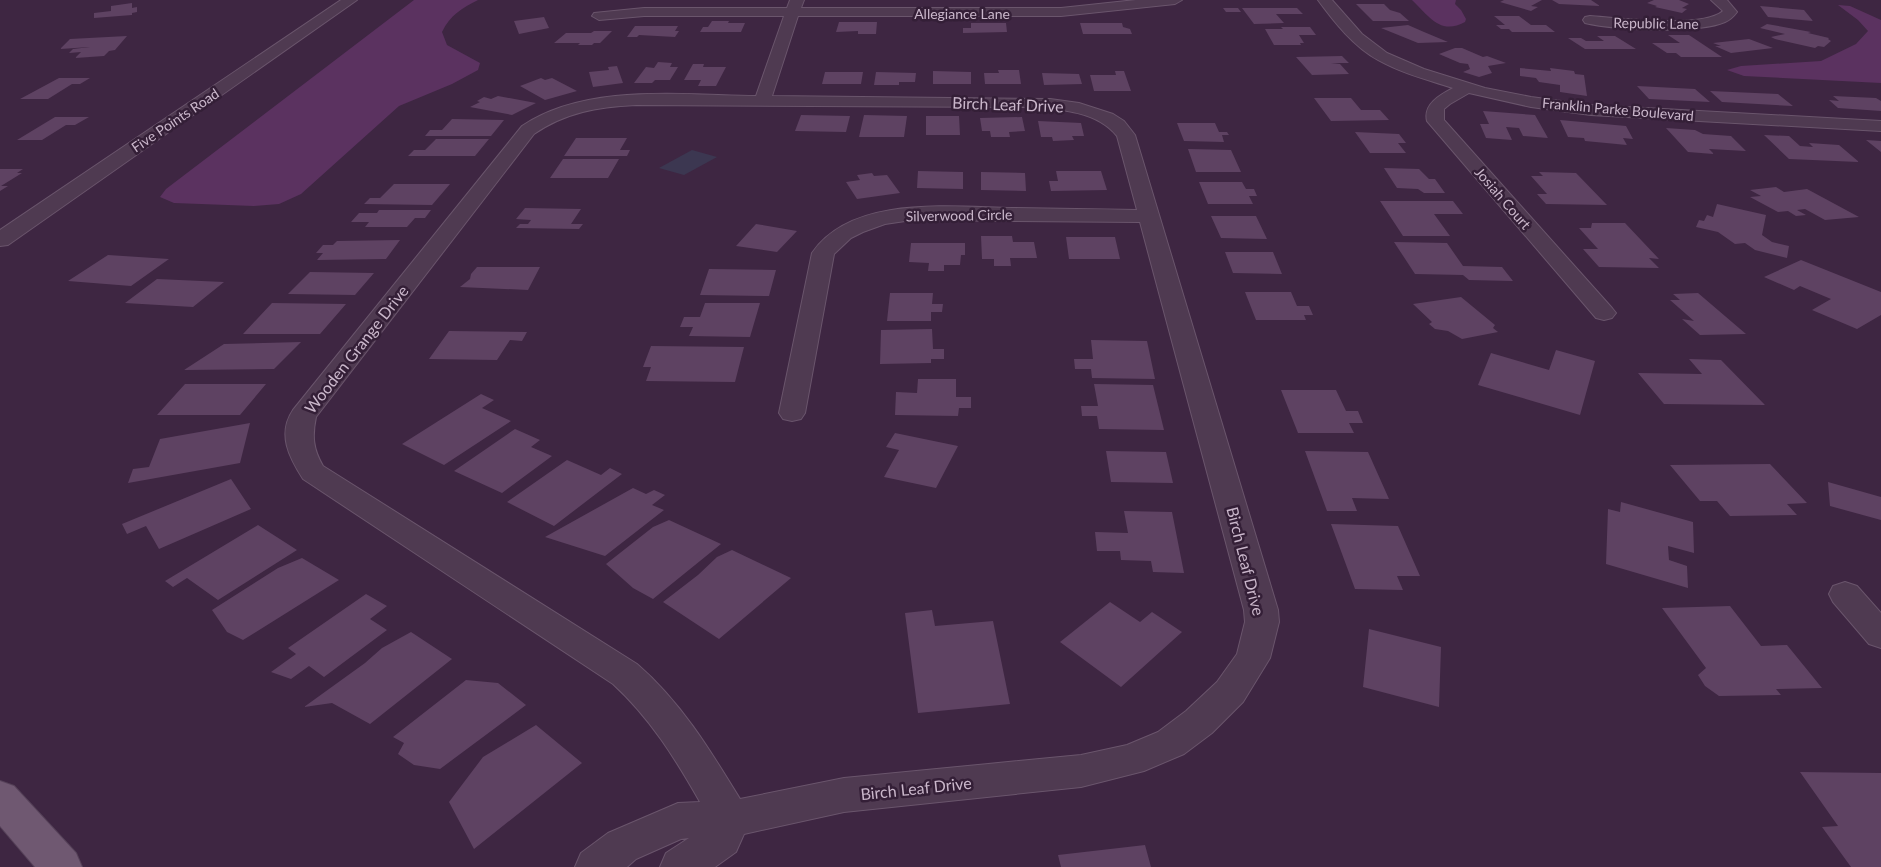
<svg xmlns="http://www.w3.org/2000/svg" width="1881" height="867" viewBox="0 0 1881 867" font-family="Lato,sans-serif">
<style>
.green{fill:#3c3751}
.water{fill:#5b3260}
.building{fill:#5e4262}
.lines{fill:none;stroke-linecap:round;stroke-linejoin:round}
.minor-casing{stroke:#6a556c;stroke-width:2}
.major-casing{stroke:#554158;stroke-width:2}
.minor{fill:#4f3a51;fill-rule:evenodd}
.major{fill:#6f5871;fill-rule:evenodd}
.labels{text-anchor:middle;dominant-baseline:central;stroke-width:5;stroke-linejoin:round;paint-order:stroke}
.far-street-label{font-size:14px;fill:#cab7cb;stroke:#341f37}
.street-label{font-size:16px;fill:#cab7cb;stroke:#341f37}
</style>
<rect width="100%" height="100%" fill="#3e2642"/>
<path class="green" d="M692,150L717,157L684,175L659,168Z"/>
<path class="water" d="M414,0H478C462,8 450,15 442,32L447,45L480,63L478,70L452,84L399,106L301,194L279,204L254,206L174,203L160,197L166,189Z
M1412,0H1456L1455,4L1461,10L1466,19L1465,22C1440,36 1428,15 1412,0Z
M1838,5L1850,6L1881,20V83L1744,76L1727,70L1741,66L1821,61L1856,44L1868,31L1858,20Z"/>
<path class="building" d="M1504,0H1542L1531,6L1538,7L1531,11L1500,2Z
M1552,0H1591L1600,6L1559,4Z
M1654,0H1679L1689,4L1682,8L1687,9L1682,13L1655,7L1657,6L1647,3Z
M132,3V8L137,7V12L132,13V15L94,18V13L111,11V6Z
M1356,4H1384L1390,10L1400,13L1409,21H1373Z
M1760,6L1804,10L1813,21L1768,17Z
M1223,8H1238L1241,12H1226Z
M1242,8H1297L1303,14H1276L1284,23L1254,24Z
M1494,16H1519L1531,25H1546L1555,32H1512L1509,29H1501L1496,25H1505Z
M544,17L549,28L519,34L514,21Z
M712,21H729L728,23H745L741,32H700L703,27H708Z
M839,22H877L876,34H858V31L836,32Z
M971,23H1006L1007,32L963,33V28H971Z
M1080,23H1122L1123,27L1130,29L1132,34H1083Z
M1767,24L1811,32L1808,33L1829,38L1828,39L1831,41L1824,47L1818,46L1815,48L1775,39L1771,37L1785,34L1760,28Z
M1408,25L1424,32L1448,42L1418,43L1381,28Z
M635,26H678L675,31H679L675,37L639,35L637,37H627Z
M1281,27H1310L1316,35H1299L1304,43H1300L1301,45H1274L1265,29H1283Z
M594,31H612L600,43H594L592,45H578L580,43H554L566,33H591Z
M1668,35H1689L1722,57H1681L1676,53H1667L1652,43H1680Z
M127,36L115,50L109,51L104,56L75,58L81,52L69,53L73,49L90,47L60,49L70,39Z
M1597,36H1615L1636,49H1585L1568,38H1581L1586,41H1604Z
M1749,39L1773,48L1731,53L1715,46H1721L1713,43Z
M1455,48H1462L1483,57L1487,56L1506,63L1488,66L1492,73L1479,77L1463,72L1470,69L1468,64L1460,63L1439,54Z
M1342,56L1349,63H1331L1340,64L1349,74L1312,75L1296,57Z
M658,62L672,63L670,67H678L670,80H655L652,83H634L646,67L654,68Z
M693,64H704L703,67H726L716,86H698L701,80H684Z
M617,66L623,83L593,87L589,72L609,70L608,67Z
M1520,68L1551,71L1550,68L1574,71L1575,74L1584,75L1587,96L1560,92V85L1539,82L1536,78L1520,76Z
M998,70H1019L1021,84H985L984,73H999Z
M933,71L971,72V84H933Z
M1115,71H1124L1131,91H1094L1090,75H1116Z
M825,72H863L861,84H822Z
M876,72L916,73L915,82H899V85H874Z
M1042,73L1079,74L1082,84L1044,85Z
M59,78H90L80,84H72L48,99H20Z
M541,78L545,80L552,78L577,91L545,100L520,86Z
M1637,86L1695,89L1710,102L1649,99Z
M1710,91L1778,94L1793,106L1722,102Z
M498,96L536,103L512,115L470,107L480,102L477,101L484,97L491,99Z
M1833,96L1876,98L1881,101V111L1838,108L1829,100L1839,101Z
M1314,98H1351L1361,110H1380L1389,120L1331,121Z
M1483,111L1535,115L1548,138L1523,136L1519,128L1506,127L1512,140L1486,138L1480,124H1489Z
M801,115L850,116L846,132L795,131Z
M864,115L907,116L904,137H859Z
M926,116H959L960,135H926Z
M55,117H89L75,125H66L42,140H17Z
M1022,117L1025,131L1009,132L1010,137H991L990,131H982L980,118Z
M452,119L504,120L491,136H425L430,130H442Z
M1560,120L1626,126L1633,139L1623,138L1627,145L1585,141L1584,138L1568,137Z
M1038,121L1081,123L1084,136H1072L1074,140L1053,141L1052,137H1041Z
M1177,123H1215L1219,132H1227L1229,135H1222L1224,142L1184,141Z
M1666,128L1695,130L1703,134L1731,136L1746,151L1709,149L1714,154L1688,152Z
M1355,132L1399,134L1406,143H1398L1406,153H1370Z
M1764,135L1789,136L1800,146L1813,147L1809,143L1839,145L1859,162L1789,159Z
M576,138H627L620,150H630L627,156H564Z
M436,139H489L475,156H408L414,150H425Z
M1866,140L1881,141V152Z
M1188,149L1231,150L1241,172H1196Z
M563,159H619L608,178H550Z
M1384,168L1419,169L1429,179H1435L1445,193H1424L1418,189L1397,188Z
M0,169H23L17,173H22L1,186H8L0,191Z
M918,171L963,172V189L917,188Z
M1056,171H1101L1107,190L1051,191L1049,181H1058Z
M981,172L1025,173L1026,191L981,190Z
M1539,172L1576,173L1607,205L1546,204L1537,194H1547L1531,176H1543Z
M872,173L874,176L887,175L900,193L857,199L846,182L860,180L857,175Z
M1199,182H1242L1246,189H1254L1257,196H1249L1253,204H1208Z
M394,184H450L432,205L364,204L370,198H380Z
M1776,187L1784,192L1807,189L1859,217L1825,220L1805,209L1797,210L1806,215L1796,216L1788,211L1778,212L1750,197L1761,196L1750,190Z
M1380,201H1453L1463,214H1434L1450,236H1403Z
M1717,204L1766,215L1762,235L1772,242L1789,246L1787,258L1755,250L1745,243L1735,244L1718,232L1696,227L1699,220L1704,221L1707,215L1713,217Z
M525,208L581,209L571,224H583L579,229L516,228L520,224H528L531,220L516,219Z
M379,210H431L425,218H415L407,227H365L369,222H351L359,213H377Z
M1211,216H1256L1267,239L1221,238Z
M1592,223H1625L1659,259L1649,258L1659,268L1599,267L1583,249H1598L1579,228H1591Z
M756,224L797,231L777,252L736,246Z
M981,236H1012L1013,242H1034L1037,258H1010L1011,266H994V259H982Z
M1066,237H1115L1120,259H1069Z
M400,240L386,259L317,260L323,253H316L323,245H333L337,241Z
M1394,242L1447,243L1463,266L1502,267L1513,281L1469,280L1463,275L1415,274Z
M911,243H965V255H961L960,265H944V271H928L929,263L909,262Z
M1225,252H1273L1282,274L1233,273Z
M108,255L169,259L131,286L68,281Z
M1801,260L1881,292V315L1857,329L1812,310L1831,299L1800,286L1794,290L1764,277Z
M477,267H540L528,290L460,287L470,279L471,274Z
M709,269L776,270L769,296L700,295Z
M310,272L374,273L355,295L288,294Z
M157,279L224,282L193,307L125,303Z
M1245,292H1291L1297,306H1309L1313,315H1304L1306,320H1256Z
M890,293H933L932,304H943L942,312H931V321H887Z
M1698,293L1746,334L1700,335L1682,319L1694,321L1670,300H1680L1673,294Z
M1461,297L1495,325L1493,328L1498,332L1462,339L1448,331L1435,329L1429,324L1432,322L1413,304Z
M272,303L346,304L320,334H243Z
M705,303H760L750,337L689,336L693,327H680L684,317H700Z
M932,329L933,349H944V359H931V363L880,364L881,330Z
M449,331L527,332L522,341L510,340L497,360L429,359Z
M1091,340L1147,341L1155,379L1092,378L1091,369H1075L1074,359H1093Z
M301,342L274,369L184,370L224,344Z
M651,346L744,347L735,382L646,381L651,367H643Z
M1556,350L1595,361L1580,415L1478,385L1491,353L1549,370Z
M1689,359L1721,360L1765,405L1664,404L1638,373L1702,374Z
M918,379H956V397H971V408H959L958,416L895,415L896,392L917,393Z
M185,384H266L240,415H157Z
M1094,384L1153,385L1164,430L1099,429L1097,416H1082L1081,406H1098Z
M1281,390H1336L1346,411H1358L1363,423H1349L1354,433H1298Z
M481,394L494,400L482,408L511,421L444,465L402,444Z
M250,423L240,463L128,483L133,469L149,467L160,439Z
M515,429L540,440L531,447L552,456L502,493L454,471Z
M895,433L958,446L936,488L884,477L899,450L886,447Z
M1106,451L1166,452L1173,483L1111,482Z
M1305,451L1368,452L1389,499L1352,498L1357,511H1327Z
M567,460L601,475L610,468L622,474L554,526L507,502Z
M1770,464L1807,503L1787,504L1797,515L1730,516L1717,501H1700L1670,465Z
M231,479L251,509L159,549L146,526L127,534L122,524Z
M1828,482L1881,497V520L1830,506Z
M633,488L646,494L654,490L665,495L652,505L664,510L605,556L545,537Z
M1621,502L1693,522L1694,553L1668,546L1669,560L1687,566L1688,588L1606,564L1608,509L1620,512Z
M1124,511L1172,512L1184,573L1153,572L1151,561L1121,560L1120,551H1097L1095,532L1128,533Z
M669,520L721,544L653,599L633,588L606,564L653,527Z
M1331,524L1398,526L1420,576H1397L1403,590L1355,589Z
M258,525L297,550L218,600L187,578L173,587L165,581Z
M732,550L791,578L719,639L663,602L698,575L717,557Z
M302,558L339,580L243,640L227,632L212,610L278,568Z
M366,594L387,606L370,619L387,630L324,677L309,666L291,679L271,672L296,654L288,648Z
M1110,602L1140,622L1152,612L1182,632L1121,687L1060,642Z
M1730,606L1761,646L1787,645L1822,688L1776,689L1781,695L1719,696L1705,686L1698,675L1706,668L1662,608Z
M932,610L935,626L993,621L1010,704L918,713L905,613Z
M1369,629L1441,647L1439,707L1363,687Z
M411,632L452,659L370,724L332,703L304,707L365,663L382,648Z
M466,680L498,683L526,705L440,769L414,765L398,754L404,743L393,737Z
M536,725L582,763L474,849L449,802L483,757Z
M1800,772L1881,773V867H1851L1822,827L1838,826Z
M1145,845L1151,867H1061L1058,855Z"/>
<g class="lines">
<g class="minor-casing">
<path id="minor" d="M341,0H357L8,245L0,246V230Z
M790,0H804L801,8H1061L1136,0H1182L1175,4L1061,16H798L772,96L1050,99L1079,103L1113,114L1124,121L1135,135L1278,610L1279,622L1270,658L1243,702L1212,733L1184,754L1144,771L1081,787L844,812L744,834L736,852L715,867H660L666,853L689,838L681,839L636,859L627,867H575L581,853L608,833L678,803L700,802C675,758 650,718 613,684L303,479C289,457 277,434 293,410L522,126C586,83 681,95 756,96L784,16H644L599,20L592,16L594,13L644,8H787ZM636,105L1023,107C1055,109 1095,109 1117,136L1137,210C1095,209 1053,209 1012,208C950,207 852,195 812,253L779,413L783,419L792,421L801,419L805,413L834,254L851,238L863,232L885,224L912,220L1140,222L1244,610L1245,622L1237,654L1217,682L1186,711L1158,732L1127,745L1081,755L844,778L740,799C710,750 681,702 637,664L323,466C313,449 312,436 316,417L534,134C566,112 598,107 636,105Z
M1318,0H1332L1362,34L1387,53L1424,69L1485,88L1531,97L1591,105L1881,121V131L1591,115L1531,107L1469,93L1450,104L1444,109V120L1612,308L1616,313L1612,318L1604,320L1596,318L1427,121C1423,104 1440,95 1453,88C1428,80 1401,73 1378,60C1354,47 1334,22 1318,0Z
M1711,0H1727L1737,12C1734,16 1730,20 1725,22C1697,34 1615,30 1585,23L1583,20L1585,17L1590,16C1618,18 1702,29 1723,11Z
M1845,582L1857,586L1881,613V648L1869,644L1833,602L1829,594L1833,586Z"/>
</g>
<g class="major-casing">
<path id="major" d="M0,781L14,786L76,853L82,867H35L0,826Z"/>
</g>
<use href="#minor" class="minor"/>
<use href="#major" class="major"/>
</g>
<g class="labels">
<g class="far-street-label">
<text x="962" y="13">Allegiance Lane</text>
<text transform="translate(1656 23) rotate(1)">Republic Lane</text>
<text transform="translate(1618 109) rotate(5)">Franklin Parke Boulevard</text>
<text transform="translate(175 120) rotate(-34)">Five Points Road</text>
<text transform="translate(1503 198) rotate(49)">Josiah Court</text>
<text transform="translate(959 215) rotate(-1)">Silverwood Circle</text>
</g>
<g class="street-label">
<text transform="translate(1008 104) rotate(2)">Birch Leaf Drive</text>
<text transform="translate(356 349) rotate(-52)">Wooden Grange Drive</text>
<text transform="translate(1246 561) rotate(76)">Birch Leaf Drive</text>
<text transform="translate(916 788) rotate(-6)">Birch Leaf Drive</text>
</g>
</g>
</svg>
